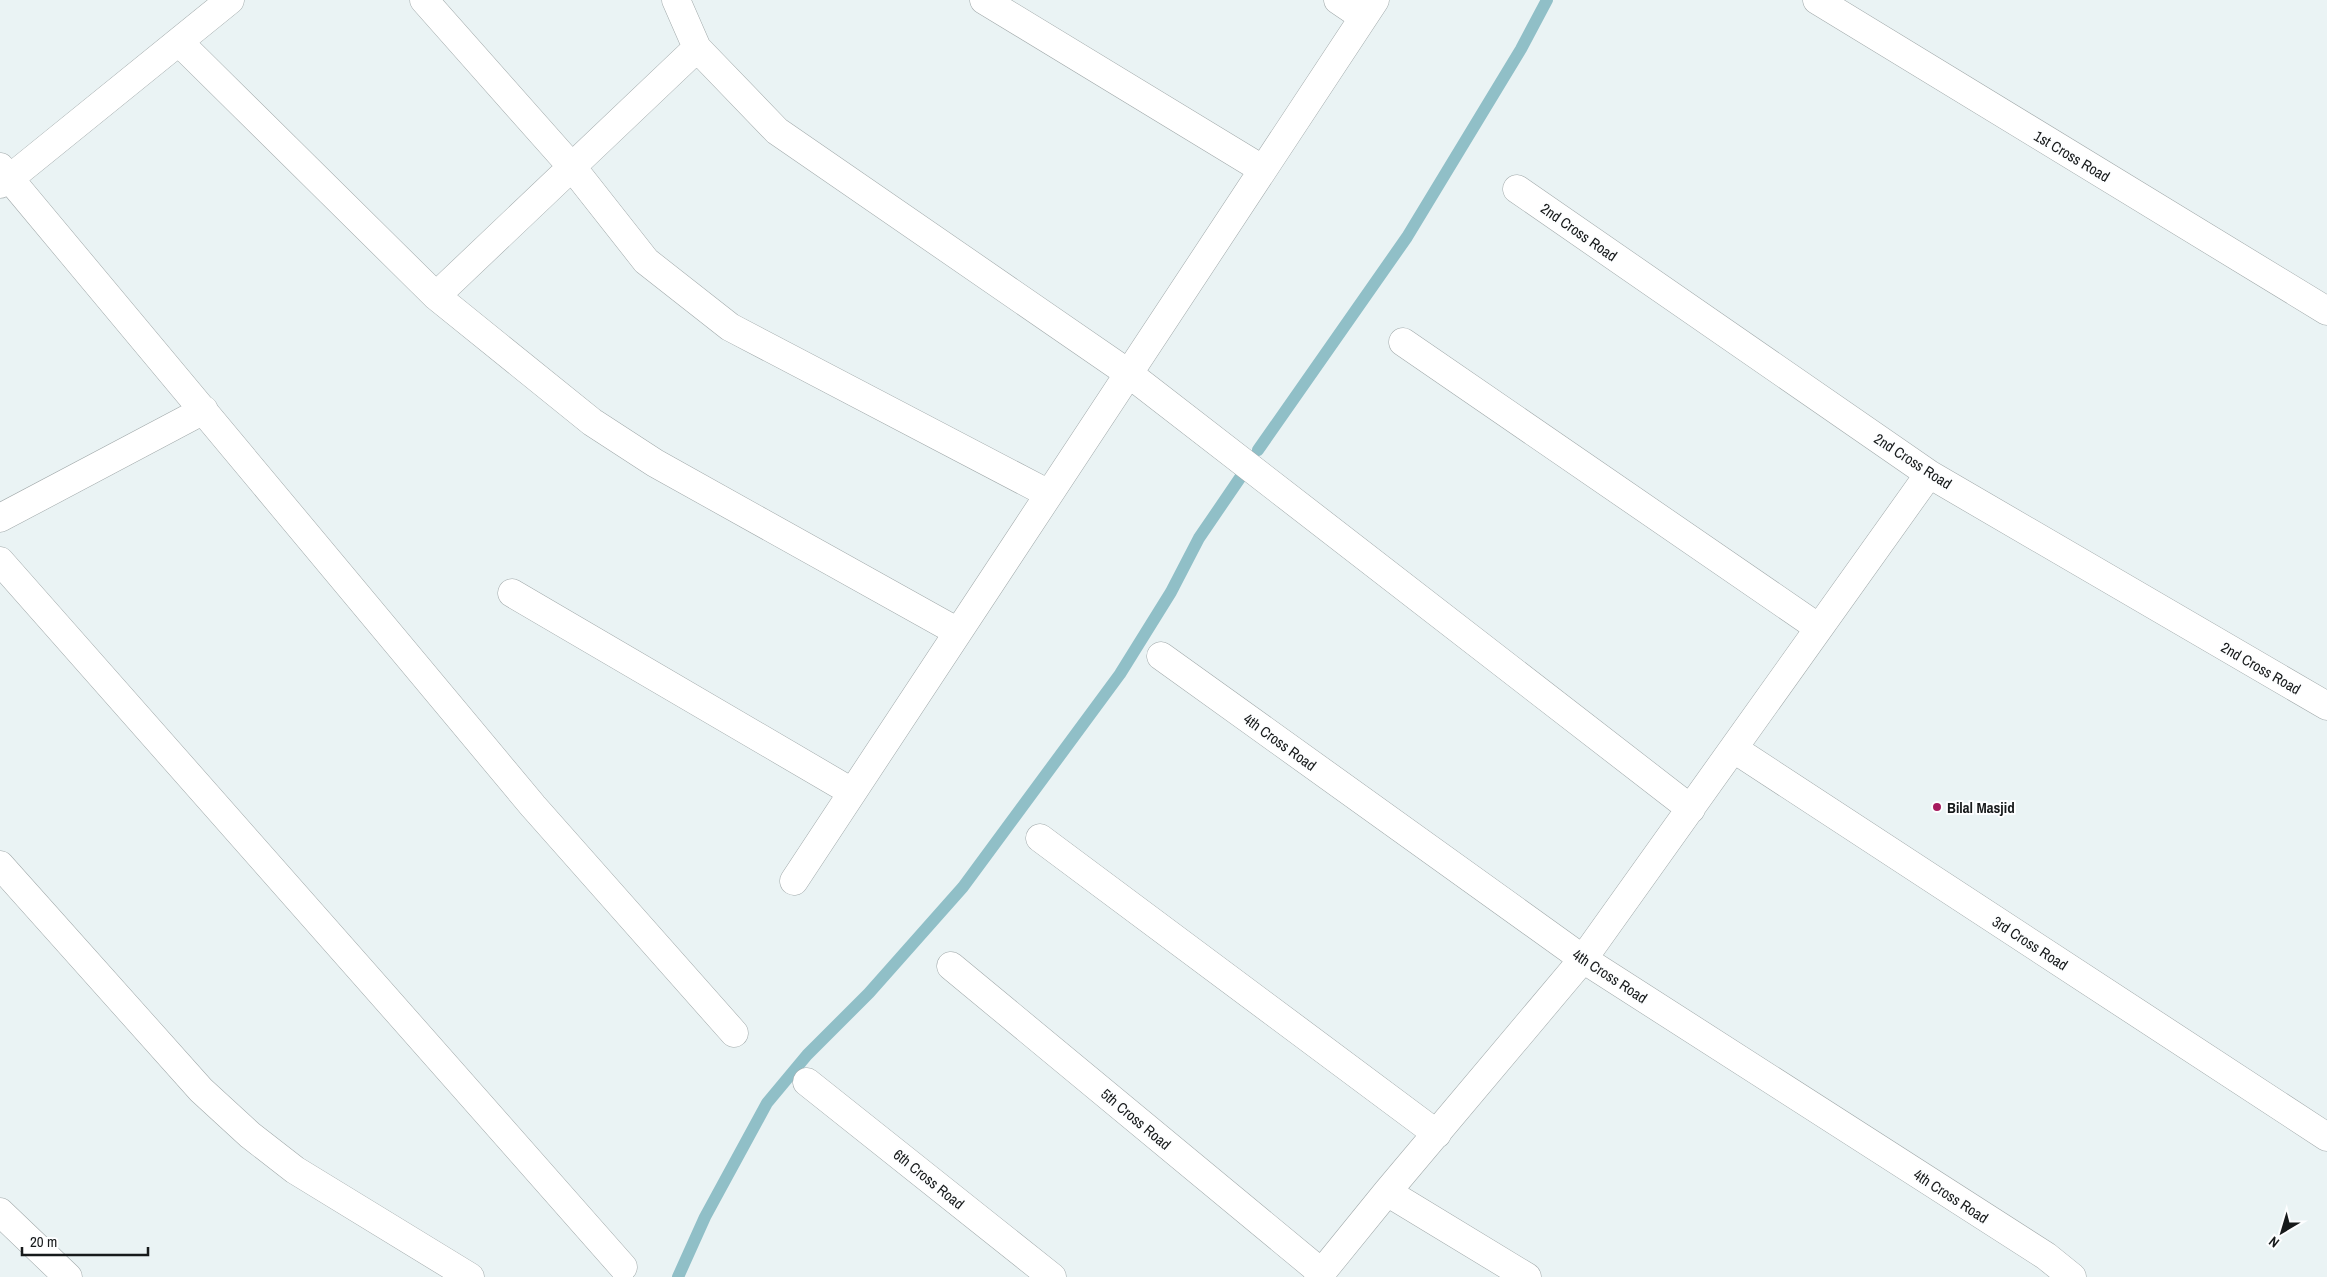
<svg xmlns="http://www.w3.org/2000/svg" width="2327" height="1277" viewBox="0 0 2327 1277" font-family="'Archivo Narrow',sans-serif">
<style>
.lines{fill:none;stroke-linecap:round;stroke-linejoin:round}
.stream{stroke:#90bfc7;stroke-width:12}
.minor-casing{stroke:#a1a9aa;stroke-width:29}
.minor{stroke:#fff;stroke-width:28}
.poi-dot{fill:#a61a5e;stroke:#fdfeff;stroke-width:2}
.labels{text-anchor:middle;dominant-baseline:central;stroke-width:4;stroke-linejoin:round;paint-order:stroke}
.street-label{font-size:15px;fill:#171a1b;stroke:#fdfeff}
.poi-label{font-size:15px;font-weight:bold;fill:#171a1b;stroke:#fdfeff;text-anchor:start}
</style>
<rect width="100%" height="100%" fill="#eaf3f4"/>
<g class="lines">
<path class="stream" d="M1258,450L1407,237L1521,49L1547,0
M678,1277L705,1217L767,1103L807,1055L869,993L963,887L1120,674L1171,592L1199,538L1242,475"/>
<g class="minor-casing">
<path id="minor" d="M424,0L572,167L646,261L730,327L1049,494
M676,0L697,48L777,131L1128,373L1691,809
M984,0L1262,169
M1338,0L1363,17
M1817,0L2327,311
M179,42L436,296L592,422L655,463L958,632
M0,167L533,806L734,1033
M0,184L9,179L230,0
M1517,189L1929,474L2327,706
M436,296L697,48
M1403,342L1819,628
M0,518L204,410
M0,561L623,1267
M512,593L852,792
M1161,656L1583,959L2046,1256L2072,1277
M1734,749L2327,1137
M1040,838L1437,1134
M0,865L201,1090L250,1135L295,1170L470,1277
M794,881L1375,0
M951,966L1322,1273
M807,1082L1052,1277
M1387,1192L1527,1277
M0,1212L68,1277
M1318,1277L1387,1192L1583,959L1929,474"/>
</g>
<use href="#minor" class="minor"/>
</g>
<circle class="poi-dot" cx="1937" cy="807" r="5"/>
<g class="labels">
<g class="street-label">
<text transform="translate(2072 156) rotate(31)">1st Cross Road</text>
<text transform="translate(1579 232) rotate(35)">2nd Cross Road</text>
<text transform="translate(1913 461) rotate(33)">2nd Cross Road</text>
<text transform="translate(2261 668) rotate(30)">2nd Cross Road</text>
<text transform="translate(1280 742) rotate(36)">4th Cross Road</text>
<text transform="translate(2030 943) rotate(33)">3rd Cross Road</text>
<text transform="translate(1610 976) rotate(33)">4th Cross Road</text>
<text transform="translate(1136 1119) rotate(40)">5th Cross Road</text>
<text transform="translate(929 1179) rotate(39)">6th Cross Road</text>
<text transform="translate(1951 1196) rotate(33)">4th Cross Road</text>
</g>
<g class="poi-label">
<text x="1947" y="807">Bilal Masjid</text>
</g>
</g>
<g transform="translate(2282 1232) rotate(218)" stroke="#fdfeff" stroke-width="4" paint-order="stroke">
<path d="M0-4L9 19L0 12L-9 19Z" fill="#171a1b"/>
<text y="-8" font-size="14" font-weight="bold" text-anchor="middle" fill="#171a1b">N</text>
</g>
<path d="M22 1247v8h126v-8" fill="none" stroke="#171a1b" stroke-width="2.5"/>
<text x="30" y="1247" font-size="15" fill="#171a1b" stroke="#fdfeff" stroke-width="4" paint-order="stroke">20 m</text>
</svg>
